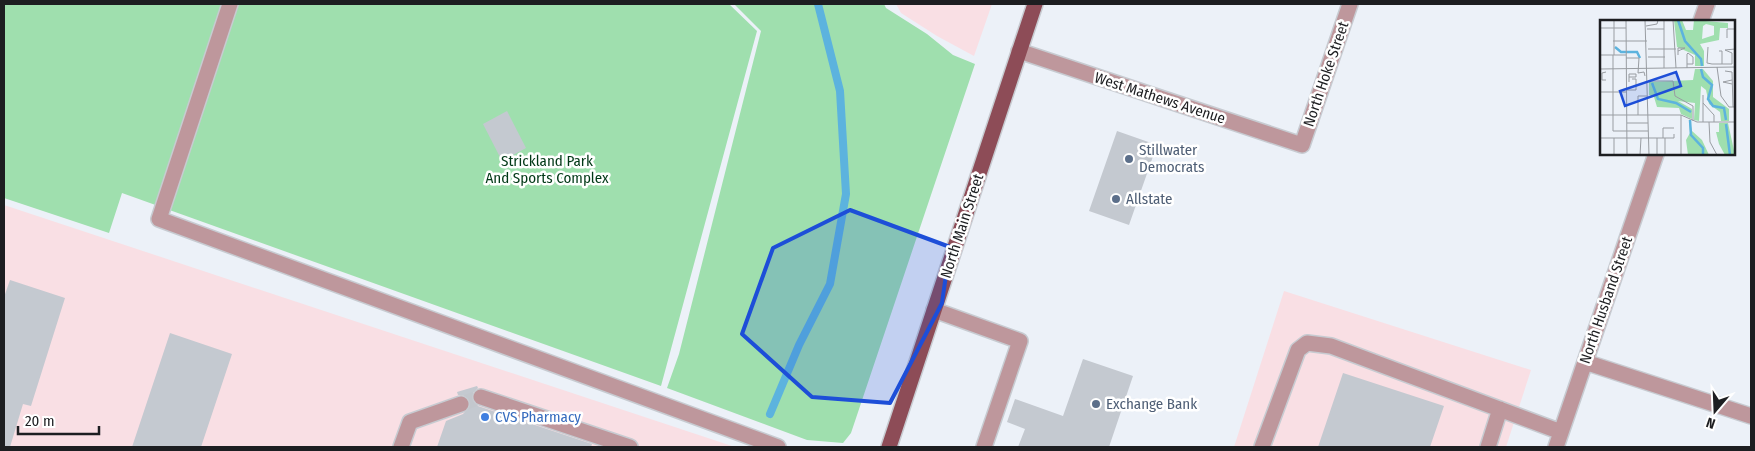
<svg xmlns="http://www.w3.org/2000/svg" width="1755" height="451" viewBox="0 0 1755 451" font-family="'Fira Sans Condensed',sans-serif">
<style>
.commercial{fill:#f9dfe4}
.green{fill:#9fdfae}
.lines{fill:none;stroke-linecap:round;stroke-linejoin:round}
.stream{stroke:#5cb3de;stroke-width:8}
.building{fill:#c4c9d0}
.minor-tunnel{stroke:#c3c7cd;stroke-width:15;stroke-dasharray:15 8;stroke-linecap:butt}
.minor-casing{stroke:#c7cbd1;stroke-width:18}
.major-casing{stroke:#c7cbd1;stroke-width:18}
.minor{stroke:#be979c;stroke-width:15}
.major{stroke:#8d4c57;stroke-width:15}
.marked{fill:#1d4ed8;fill-opacity:0.2;stroke:#1d4ed8;stroke-width:4;stroke-linejoin:round}
.service-dot{fill:#5c6f8a;stroke:#fff;stroke-width:2}
.shop-dot{fill:#3f7fe0;stroke:#fff;stroke-width:2}
.labels{text-anchor:middle;dominant-baseline:central;stroke-width:5;stroke-linejoin:round;paint-order:stroke}
.street-label{font-size:15px;fill:#1d1e21;stroke:#fff}
.service-label{font-size:15px;fill:#4e5e75;stroke:#fff;text-anchor:start}
.park-label{font-size:15px;fill:#003816;stroke:#fff}
.shop-label{font-size:15px;fill:#366cbe;stroke:#fff;text-anchor:start}
.inset-river{fill:none;stroke:#5cb3de;stroke-width:2.5}
.inset-road{fill:none;stroke:#999da2;stroke-width:1}
.view{fill:#1d4ed8;fill-opacity:0.15;stroke:#1d4ed8;stroke-width:2.5}
.inset-edge{fill:none;stroke:#1d1e21;stroke-width:2.5}
</style>
<rect width="100%" height="100%" fill="#ecf1f8"/>
<path class="commercial" d="M896,4H992L974,56L937,36L901,13Z
M4,205L735,447H4Z
M1284,291L1531,370L1506,447H1234Z"/>
<path class="green" d="M4,4H729L757,31L661,386L122,193L109,233L4,198Z
M734,4H884L886,8L927,34L953,55L975,64L851,433L843,443L807,440L667,388L679,354L761,31Z"/>
<g class="lines">
<path class="stream" d="M770,414L799,345L830,284L846,194L840,91L818,4"/>
</g>
<path class="building" d="M507,111L526,148L502,161L483,124Z
M1117,131L1157,145L1129,225L1089,211Z
M10,280L65,298L31,406L23,404L10,447H4V297Z
M170,333L232,354L201,447H132Z
M1083,359L1133,376L1109,447H1018L1025,429L1007,422L1015,399L1063,416Z
M1343,373L1444,406L1430,447H1318Z
M477,386L478,388L472,394V398L478,406L592,444L591,447H437L446,421L463,414L470,406L467,397L463,395H458L457,392Z"/>
<g class="lines">
<path class="minor-tunnel" d="M461,404L481,397"/>
<g class="minor-casing">
<path id="minor" d="M230,4L159,219L778,447
M1701,21L1707,4
M1019,51L1302,145L1350,4
M934,310L1020,341L984,447
M1585,362L1751,416
M481,397L630,447
M401,447L410,422L461,404
M1262,447L1298,350L1307,343L1331,346L1561,432
M1488,447L1500,409
M1556,447L1656,154"/>
</g>
<g class="major-casing">
<path id="major" d="M889,447L1035,4"/>
</g>
<use href="#minor" class="minor"/>
<use href="#major" class="major"/>
</g>
<path class="marked" d="M850,210L950,247L942,303L890,403L812,397L742,334L773,248Z"/>
<g class="service-dot">
<circle cx="1129" cy="159" r="5"/>
<circle cx="1116" cy="199" r="5"/>
<circle cx="1096" cy="404" r="5"/>
</g>
<circle class="shop-dot" cx="485" cy="417" r="5"/>
<g class="labels">
<g class="street-label">
<text transform="translate(1326 74) rotate(-71)">North Hoke Street</text>
<text transform="translate(1160 98) rotate(18)">West Mathews Avenue</text>
<text transform="translate(962 226) rotate(-72)">North Main Street</text>
<text transform="translate(1606 300) rotate(-71)">North Husband Street</text>
</g>
<g class="service-label">
<text x="1139" y="150">Stillwater<tspan x="1139" dy="17">Democrats</tspan></text>
<text x="1126" y="199">Allstate</text>
<text x="1106" y="404">Exchange Bank</text>
</g>
<g class="park-label">
<text x="547" y="161">Strickland Park<tspan x="547" dy="17">And Sports Complex</tspan></text>
</g>
<g class="shop-label">
<text x="495" y="417">CVS Pharmacy</text>
</g>
</g>
<g transform="translate(1600 20)">
<rect width="135" height="135" fill="#ecf1f8"/>
<path d="M74,0H82L86,10H93L94,0L128,3V8H120L119,20L100,24L104,31V46H95V35L77,27ZM106,4L114,6V15L102,19L103,6ZM95,49H103L113,61V77L129,89V101H121L120,92L109,84L106,70L101,66L99,101L94,100L95,83L78,81L92,89V99L81,94L79,88L57,87L54,77L49,75V62L93,60ZM89,98L92,111L102,120L109,135H88L86,120L90,113ZM119,103H128L135,135H125L119,124L116,112H119Z" fill="#9fdfae" fill-rule="evenodd"/>
<path class="inset-river" d="M78,0L85,21L101,39L102,46M15,27L21,32H37L40,38M101,49L103,57L112,65L108,79L113,86L124,88L126,100M52,63L58,79L76,83L91,92M90,100L91,115L103,128V135M126,104L130,135"/>
<path class="inset-road" d="M14,0V35M26,0L27,135M45,0L49,135M64,0V48M73,0L76,48M46,6L57,4L58,0M0,8H26M47,9H64M127,18V9H135M13,21H47M108,27L107,43L112,44H132V33L125,30L135,29M48,29H76M78,31L85,28H78V35M119,31H122V44M0,35H26M13,35V111H48M48,37H65M26,38H39L38,53L44,52L45,56M87,44H93V37L88,33L87,34V48M117,47L121,76L129,87H135M0,49L135,47M125,51L132,52L133,87M6,52L2,53V60H6M48,61H73L75,76L93,86V101M29,62V54H36V57H29M132,64L123,62L132,60M27,70H36V59H32M0,72H27M103,75V102M103,83L114,95V102M0,95H81L97,102H135M38,95V76H47M109,102L110,122L117,135M27,103H48M0,118H74V114M14,118V135M57,118V135M63,118V108H74M40,135L41,118M65,135V118M81,135V95"/>
<path class="view" d="M76,52L81,66L25,86L20,71Z"/>
<rect width="135" height="135" class="inset-edge"/>
</g>
<rect width="1755" height="451" fill="none" stroke="#1d1e21" stroke-width="10"/>
<g transform="translate(1715 411) rotate(199)" stroke="#ffffff" stroke-width="4" paint-order="stroke">
<path d="M0-4L9 19L0 12L-9 19Z" fill="#1d1e21"/>
<text y="-8" font-size="14" font-weight="bold" text-anchor="middle" fill="#1d1e21">N</text>
</g>
<path d="M18 426v8h81v-8" fill="none" stroke="#1d1e21" stroke-width="2.5"/>
<text x="25" y="426" font-size="15" fill="#1d1e21" stroke="#ffffff" stroke-width="4" paint-order="stroke">20 m</text>
</svg>
